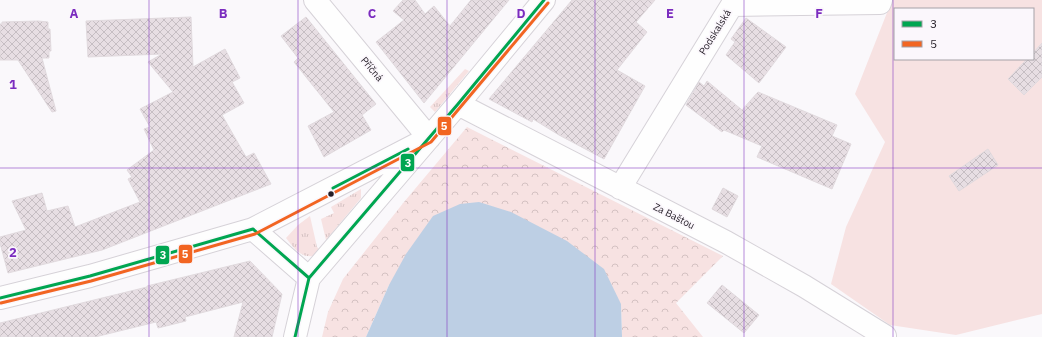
<svg xmlns="http://www.w3.org/2000/svg" width="1042" height="337" viewBox="0 0 1042 337" font-family="'IBM Plex Sans',sans-serif">
<style>
.grass{fill:url(#grass-tufts)}
.forest{fill:url(#forest-crowns)}
.park{fill:#f7e2e2;fill-rule:evenodd}
.water{fill:#bdcfe4}
.building{fill:url(#building-cross-hatch);stroke:#e1dade}
.lines{fill:none;stroke-linecap:round;stroke-linejoin:round}
.street-casing{stroke:#d6d2d8;stroke-width:24}
.street{stroke:#fefefe;stroke-width:22}
.bus-1-casing{stroke:#fbf7fc;stroke-width:6}
.bus-2-casing{stroke:#fbf7fc;stroke-width:6}
.bus-1{stroke:#00a651;stroke-width:3}
.bus-2{stroke:#f26522;stroke-width:3}
.grid{fill:none;stroke:#7b2cbf;stroke-width:1;stroke-opacity:0.55}
.bus-dot{fill:#251f28;stroke:#fbf7fc;stroke-width:1.5}
.labels{text-anchor:middle;dominant-baseline:central;stroke-width:3.5;stroke-linejoin:round;paint-order:stroke}
.street-label{font-size:10px;fill:#251f28;stroke:#fbf7fc}
.grid-label{font-size:13px;text-anchor:middle;font-weight:bold;fill:#7b2cbf;stroke:#fbf7fc;stroke-width:3.5;stroke-linejoin:round;paint-order:stroke}
.line-badge{stroke:#fbf7fc;stroke-width:1.5}
.badge-label{font-size:11px;text-anchor:middle;font-weight:bold;fill:#fff}
</style>
<defs>
<pattern id="grass-tufts" width="24" height="20" patternUnits="userSpaceOnUse"><rect width="24" height="20" fill="#f7e2e2"/><path d="M3 7l-1-3M5 7V3M7 7l1-3M15 17l-1-3M17 17v-4M19 17l1-3" fill="none" stroke="#d4c1c2"/></pattern>
<pattern id="forest-crowns" width="20" height="18" patternUnits="userSpaceOnUse"><rect width="20" height="18" fill="#f7e2e2"/><path d="M2 6a3 3 0 1 1 6 0M12 15a3 3 0 1 1 6 0" fill="none" stroke="#d4c1c2"/></pattern>
<pattern id="building-cross-hatch" width="8" height="8" patternUnits="userSpaceOnUse"><rect width="8" height="8" fill="#e7dee3"/><path d="M0 0l8 8M0 8l8-8" fill="none" stroke="#c6bec3"/></pattern>
</defs>
<rect width="100%" height="100%" fill="#faf8fb"/>
<path class="grass" d="M465,69L469,71L435,112L430,107Z
M361,189V198L326,240L321,219L334,213L331,207Z
M310,216L317,247L319,249L313,256C300,258 293,247 286,238L298,225Z"/>
<path class="forest" d="M467,127L723,256L676,303L703,337H622L621,304L389,285L366,337H322L328,312L343,279L404,202Z"/>
<path class="park" d="M892,0H1042V314L956,335L890,325L831,284L846,227L885,142L855,94ZM895,9H1033V59H895Z"/>
<path class="water" d="M479,202L511,212L567,241L604,269L621,304L622,337H366L389,285L406,254L433,216L460,204Z"/>
<path class="building" d="M403,0H415L425,14L434,6L450,26L471,0H509L424,103L376,42L404,20L393,11Z
M572,0H655L636,22L647,32L617,70L645,86L604,159L559,135L533,119L532,122L489,99Z
M191,17L193,67L225,49L240,78L232,82L244,103L222,115L246,157L254,153L271,184L102,250L8,273L0,243V237L26,230L12,201L42,193L47,211L68,206L75,227L140,202L128,179L132,177L127,170L154,150L144,129L150,127L140,109L173,92L148,62L162,54L88,57L86,21Z
M306,17L376,104L362,115L371,130L324,157L308,126L334,112L294,62L298,58L281,36Z
M746,18L786,47L759,83L726,55L735,42L731,39Z
M38,21L48,22V29H50L51,51H49V58H42L56,111L52,112L18,60H0V24H2V22Z
M1042,43V77L1024,95L1008,79L1027,59H1033V53Z
M707,81L742,110L758,92L837,125L832,136L851,144L832,189L757,157L762,146L724,130L722,132L686,105L699,82L704,86Z
M988,149L998,165L959,191L949,176Z
M723,188L738,196L727,217L712,209Z
M250,261L282,294L272,337H234L243,302L185,317L186,321L158,328L156,322L95,337H0V323L147,287V286Z
M722,285L759,315L744,333L707,303Z"/>
<g class="lines">
<g class="street-casing">
<path id="street" d="M315,0L429,138
M458,104L726,242L804,286L885,336
M620,188L732,5L880,3L881,0
M253,229L309,278
M0,298L90,276L253,229L429,138
M295,337L309,278L458,104L544,0"/>
</g>
<use href="#street" class="street"/>
<g class="bus-1-casing">
<path id="bus-1" d="M333,188L408,149
M0,298L90,276L253,229L309,278
M295,337L309,278L458,104L544,0"/>
</g>
<g class="bus-2-casing">
<path id="bus-2" d="M1,303L91,281L255,234L431,142L548,3"/>
</g>
<use href="#bus-1" class="bus-1"/>
<use href="#bus-2" class="bus-2"/>
</g>
<path class="grid" d="M149,0V337M298,0V337M447,0V337M595,0V337M744,0V337M893,0V337M0,168H1042"/>
<circle class="bus-dot" cx="331" cy="194" r="3.5"/>
<g class="labels">
<g class="street-label">
<text transform="translate(715 32) rotate(-58)">Podskalská</text>
<text transform="translate(372 69) rotate(50)">Příčná</text>
<text transform="translate(674 216) rotate(27)">Za Baštou</text>
</g>
</g>
<g class="grid-label">
<text x="74" y="18">A</text>
<text x="223" y="18">B</text>
<text x="372" y="18">C</text>
<text x="521" y="18">D</text>
<text x="670" y="18">E</text>
<text x="819" y="18">F</text>
<text x="13" y="89">1</text>
<text x="13" y="257">2</text>
</g>
<g class="line-badge">
<rect x="437" y="116" width="15" height="20" rx="4" fill="#f26522"/>
<rect x="400" y="153" width="15" height="19" rx="4" fill="#00a651"/>
<rect x="178" y="244" width="15" height="20" rx="4" fill="#f26522"/>
<rect x="155" y="245" width="15" height="20" rx="4" fill="#00a651"/>
</g>
<g class="badge-label">
<text x="444" y="130">5</text>
<text x="408" y="167">3</text>
<text x="185" y="258">5</text>
<text x="163" y="259">3</text>
</g>
<rect x="894" y="8" width="140" height="52" fill="#fbf7fc" stroke="#a5a1a7"/>
<rect x="902" y="21" width="20" height="6" fill="#00a651" stroke="#a5a1a7"/>
<text x="930" y="28" font-size="12" fill="#251f28">3</text>
<rect x="902" y="41" width="20" height="6" fill="#f26522" stroke="#a5a1a7"/>
<text x="930" y="48" font-size="12" fill="#251f28">5</text>
</svg>
